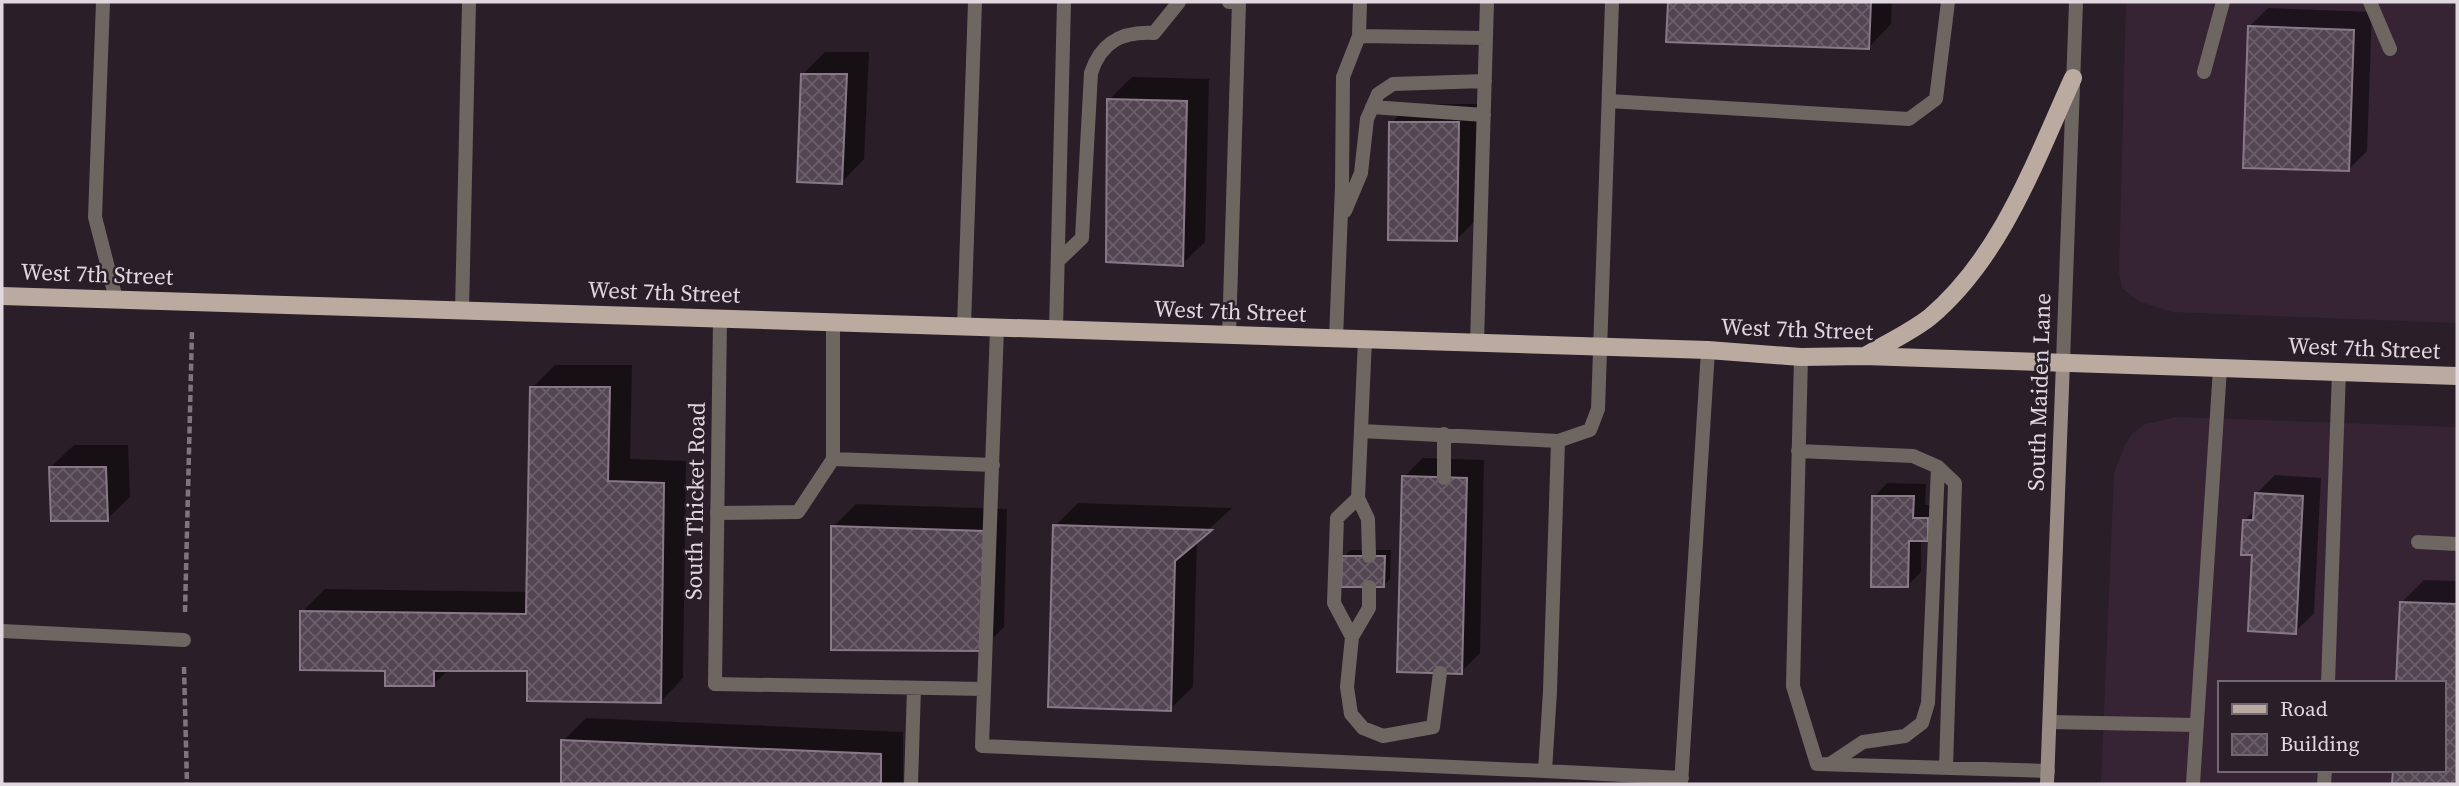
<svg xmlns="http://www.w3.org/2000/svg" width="2459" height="786" viewBox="0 0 2459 786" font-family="'Source Serif 4',serif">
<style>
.built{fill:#362435;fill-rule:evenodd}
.shadow{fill:#0007}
.building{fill:url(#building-cross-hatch);stroke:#897988;stroke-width:2}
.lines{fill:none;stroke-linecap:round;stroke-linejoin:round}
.path{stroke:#80757f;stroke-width:4.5;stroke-dasharray:7 3.5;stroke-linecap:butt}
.service{stroke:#6e6661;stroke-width:14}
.minor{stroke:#6e6661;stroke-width:14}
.tertiary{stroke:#6e6661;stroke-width:14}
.secondary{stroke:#998c84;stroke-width:14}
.primary{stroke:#baaa9f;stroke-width:18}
.labels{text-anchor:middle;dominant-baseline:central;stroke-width:5;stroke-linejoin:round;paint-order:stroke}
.street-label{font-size:23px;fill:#e0d7df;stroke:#2a1e29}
</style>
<defs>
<pattern id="building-cross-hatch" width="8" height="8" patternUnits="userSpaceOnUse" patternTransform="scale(1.75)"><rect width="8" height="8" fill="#534552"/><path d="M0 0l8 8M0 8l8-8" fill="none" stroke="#6b5f6a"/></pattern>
</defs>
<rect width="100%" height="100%" fill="#2a1e29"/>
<path class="built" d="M2126,2H2457V323L2172,312L2141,302L2130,295L2122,288L2119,272Z
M2177,417L2457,427V784H2101L2114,473L2125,445L2133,433L2145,424ZM2219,683H2443V770H2219Z"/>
<path class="shadow" d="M1669,2H1892L1891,24L1869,47L1668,40Z
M2268,8L2372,12L2367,151L2348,170L2249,27Z
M825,52H869L864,159L842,182L802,75Z
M1132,77L1209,79L1205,242L1182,264L1109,100Z
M1410,104H1477L1475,221L1456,240L1391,123Z
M555,365H632L630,459L686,461L683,678L661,701L529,669H449L434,684L387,669L302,612L325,589L528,592L532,388Z
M74,445H128L130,497L107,519L51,467Z
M1423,458L1484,460L1480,653L1461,672L1404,477Z
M2275,475L2321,478L2314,613L2295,632L2254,554L2244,521L2256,509V494Z
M1887,483L1926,484L1925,505H1941L1927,539H1921V572L1908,585L1874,497Z
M1078,503L1232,508L1197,540L1193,687L1170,709L1055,526Z
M856,504L1007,509L1004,627L981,650L833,527Z
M1350,550H1391L1390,579L1384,585L1344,557Z
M2424,580L2457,581V784H2394L2395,770H2443V683L2401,603Z
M586,718L903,732V784H562L563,741Z"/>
<path class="building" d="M1668,2H1871L1869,49L1666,42Z
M2248,26L2354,30L2349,171L2243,168Z
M801,74H847L842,184L797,182Z
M1107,99L1187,101L1183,266L1106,262Z
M1389,122H1459L1457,241L1388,240Z
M530,387H610L608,481L664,483L661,703L527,701V671H434V686H385V671L300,670V611L526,614Z
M49,467H106L108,521H51Z
M1402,476L1467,478L1462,674L1397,672Z
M2255,493L2303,496L2296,634L2248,631L2252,555H2241L2243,520H2253Z
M1872,496H1914L1913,518H1928V541H1909L1908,587H1871Z
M1053,525L1212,530L1175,561L1171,711L1048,707Z
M831,526L985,531L982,651L831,650Z
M1342,556H1385L1384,587H1341Z
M2400,602L2457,604V784H2392L2393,770H2443V683H2396Z
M561,740L881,754V784H561Z"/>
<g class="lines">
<path class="path" d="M185,612L192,331
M184,667L187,784"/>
<path class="service" d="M103,2L95,217L116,299
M2370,2L2390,49
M1359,36L1486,38
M2204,72L2223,2
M1609,101L1909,119L1936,99L1948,2
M1372,107L1484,115
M1345,211L1361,173L1367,119L1378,94L1393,84L1485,81
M1059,260L1082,238L1091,73C1101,42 1122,31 1154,33L1179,2
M462,310L469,2
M833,323V459L993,465
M964,326L975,2
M997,328L982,746L1545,771
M1056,330L1064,2
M1229,336L1239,2H1229
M1336,339L1342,186L1343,77L1359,36L1360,2
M1477,343L1487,2
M1801,357L1793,686L1817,764L2048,771
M1361,431L1558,441L1550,691L1545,771L1682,778
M1558,441L1590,430L1598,409L1612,2
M1798,451L1913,456L1938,467L1955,483L1946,768
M1444,478V434
M1358,498L1368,519L1369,556
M717,513L798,512L833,459
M2418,542L2457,544
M1369,587V608L1352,637L1347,687L1351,714L1363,728L1383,736L1433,727L1440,673
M2,631L184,640
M1352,637L1334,603L1337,518L1358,498L1365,339
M2328,683L2339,372
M715,684L984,689
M2050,722L2196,725
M1830,764L1863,742L1905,736L1922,723L1928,703L1938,467
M911,784L914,688
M1681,784L1708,350
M2193,784L2220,368
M2324,784L2325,770"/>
<path class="minor" d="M715,684L720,319"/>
<path class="tertiary" d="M2063,362L2076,2"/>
<path class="secondary" d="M2047,784L2063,362"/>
<path class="primary" d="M2,296L1708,350L1801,357L1865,356L2457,376
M1865,356C1887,343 1911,332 1930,317C2002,256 2035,161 2073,78"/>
</g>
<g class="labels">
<g class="street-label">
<text transform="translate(97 274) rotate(2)">West 7th Street</text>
<text transform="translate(664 292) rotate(2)">West 7th Street</text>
<text transform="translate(1230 311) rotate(2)">West 7th Street</text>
<text transform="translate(1797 329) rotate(2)">West 7th Street</text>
<text transform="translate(2364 348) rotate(2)">West 7th Street</text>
<text transform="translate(2039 392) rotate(-88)">South Maiden Lane</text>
<text transform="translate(695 501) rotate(-89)">South Thicket Road</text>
</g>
</g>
<rect width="2459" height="786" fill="none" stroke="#e0d7df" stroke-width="7"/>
<rect x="2218" y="681" width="228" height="91" fill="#2a1e29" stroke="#736872" stroke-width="2"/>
<rect x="2232" y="704" width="35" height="10" fill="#baaa9f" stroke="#736872" stroke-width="2"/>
<text x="2280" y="716" font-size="21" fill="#e0d7df">Road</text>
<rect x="2232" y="734" width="35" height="21" fill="url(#building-cross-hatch)" stroke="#736872" stroke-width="2"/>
<text x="2280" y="751" font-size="21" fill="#e0d7df">Building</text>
</svg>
